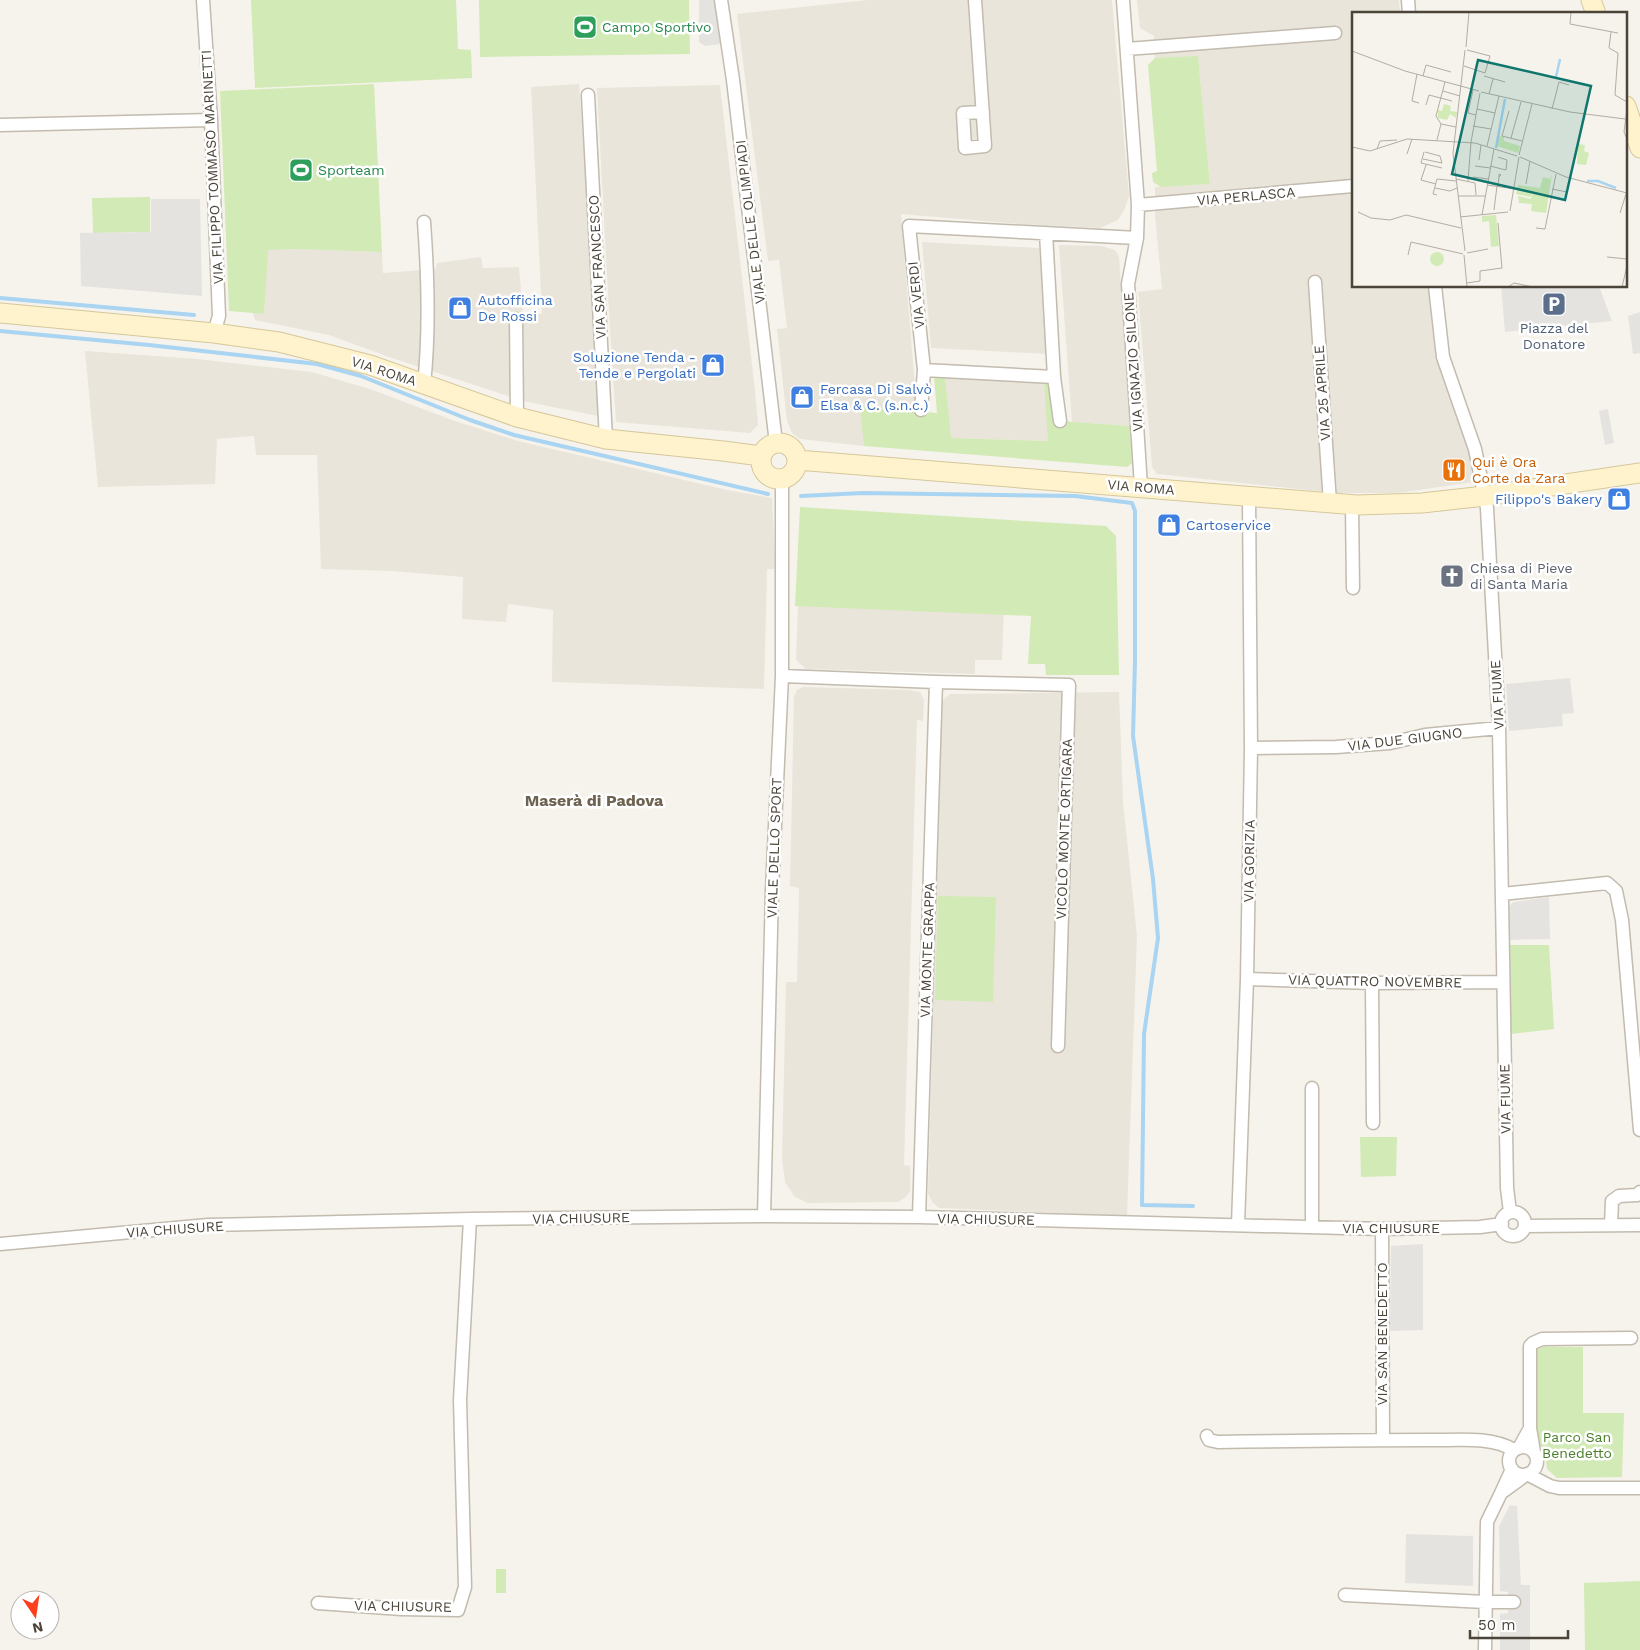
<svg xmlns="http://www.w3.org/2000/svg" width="1640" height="1650" viewBox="0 0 1640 1650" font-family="'Work Sans',sans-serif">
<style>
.residential{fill:#eae5da}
.green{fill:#d2eab5}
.parking{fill:#e5e3e0}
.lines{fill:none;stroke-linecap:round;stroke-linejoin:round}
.stream{stroke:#a9d4f2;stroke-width:4}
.street-casing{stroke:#c2bbae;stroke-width:15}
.secondary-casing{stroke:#d6c79b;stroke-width:21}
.street{stroke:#fff;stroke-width:12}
.secondary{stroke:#fff3cd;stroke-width:19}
.labels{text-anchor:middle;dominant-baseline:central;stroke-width:5;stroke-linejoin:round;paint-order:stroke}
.leisure-label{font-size:14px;fill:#27864d;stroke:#fff;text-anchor:start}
.street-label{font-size:14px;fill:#4b4439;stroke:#fff}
.shop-label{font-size:14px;fill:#366cbe;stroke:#fff;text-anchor:start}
.service-label{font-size:14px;fill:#4e5e75;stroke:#fff}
.food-label{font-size:14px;fill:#c56008;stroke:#fff;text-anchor:start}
.worship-label{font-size:14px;fill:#5b616d;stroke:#fff;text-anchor:start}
.park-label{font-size:14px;fill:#4a7f2a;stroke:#fff}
.quarter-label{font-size:16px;font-weight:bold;fill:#6e6250;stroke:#fff}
.inset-river{fill:none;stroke:#a9d4f2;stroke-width:2.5}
.inset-road{fill:none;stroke:#b2ada4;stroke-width:1}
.view{fill:#0f766e;fill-opacity:0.15;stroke:#0f766e;stroke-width:2.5}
.inset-edge{fill:none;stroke:#4b4439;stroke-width:2.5}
</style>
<rect width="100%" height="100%" fill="#f6f3ec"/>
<path class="residential" d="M868,0H1112L1129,196L1125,208L1118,220L1100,228L1021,224L901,214L917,412L861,408L864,446L800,439L792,433L787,421L777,329L787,328L779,260L768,261L737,14Z
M1137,0H1399L1400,14H1354V286H1429L1436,352L1471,456L1474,482L1398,493H1337L1157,474L1152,467L1138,292L1162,289L1155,215V187L1210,184L1198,57L1155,58L1154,36L1140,28Z
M579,84L587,185L598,416L523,401L386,356L329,335L255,320L253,313L264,314L267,248L382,252L383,273L436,269L437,263L481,257L483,268L519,267L523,313L542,314L531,87Z
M720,85L755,391L758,425L750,433L616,422L609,313L597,88Z
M922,242L1039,248L1048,354L931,348Z
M1059,245L1102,246L1115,250L1119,256L1130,426L1072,422Z
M85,351L197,359L312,372L373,390L452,420L518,441L727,490L772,498L775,562V569H767L764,689L552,682L553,610L508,604L506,622L462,619L463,577L391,571L321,569L317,455H256L254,436L217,439L215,484L98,487Z
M945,378L1044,383L1049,441L950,438Z
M798,605L1004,608L1002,660H975V674L806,669L796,660Z
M803,687L909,690L920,692L924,700L923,721L917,720L904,1165L910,1166V1191L906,1197L898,1202L808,1203L795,1197L785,1182L782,1159L786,982H797L799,888L790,886L794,697L797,690Z
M1119,692L1123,802L1137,936L1127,1216L939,1208L933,1203L928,1194L942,701L950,694Z"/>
<path class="green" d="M251,0H456L458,49L471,50L472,78L255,88Z
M479,0H689L690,54L480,57Z
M1198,56L1210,184L1161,187L1153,182L1152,173L1157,171L1148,65L1155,58Z
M374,84L382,252L293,249L268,250L264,314L229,311L220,91Z
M150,197V232L93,233L92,198Z
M934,377L945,378L951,438L1048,441L1044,383L1053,384L1060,421L1130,426L1132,463L1127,467L864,446L860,407L937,413Z
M800,507L1106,526L1116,536L1119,675H1046L1045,664H1028L1031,616L795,606Z
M938,896L996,897L993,1002L935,1000Z
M1510,945H1549L1554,1029L1511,1034Z
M1360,1137H1397L1396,1176L1361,1177Z
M1542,1347H1583V1413H1624L1622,1477L1557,1478L1547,1469L1545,1454L1537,1438V1350Z
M496,1569H506V1593H496Z
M1640,1581V1650H1585L1584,1583Z"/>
<path class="parking" d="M699,0H722L728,43L705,46L699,42Z
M151,199H200L202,296L81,286L80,233L151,232Z
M1501,286H1599L1612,321L1505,332Z
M1640,312V353L1633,354L1628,316Z
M1608,409L1614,443L1605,445L1599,411Z
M1570,678L1574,713L1562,714L1563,726L1509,731L1506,684Z
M1549,897L1550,939L1508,940V909L1510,905L1514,902Z
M1423,1244V1330L1390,1331L1391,1246Z
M1510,1505L1517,1506L1521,1585H1530V1650H1500V1614L1508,1613V1592L1500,1591L1499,1526Z
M1406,1534L1473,1536V1586L1405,1583Z"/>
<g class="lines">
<path class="stream" d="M0,298L194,315
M0,331L149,345L317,364L361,376L470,420L514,435L768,494
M801,496L863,493L1075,496L1132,503L1135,511V661L1133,736L1153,879L1158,938L1144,1034L1142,1205L1193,1206"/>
<g class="street-casing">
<path id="street" d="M203,0L211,120L219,316L214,333
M721,0L733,80L776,443
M975,0L985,146L965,148L963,113L983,112
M1123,0L1138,205L1137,238L1128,284L1141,487
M1408,0L1409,14
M1127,49L1335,33
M588,95L606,439
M0,125L211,120
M1138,205L1353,186
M1046,233L1054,377L1060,421
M1315,282L1330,503
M1435,286L1443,357L1475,449L1487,508L1499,728L1507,1188L1510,1212
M516,319L517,417
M1054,377L924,370L909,226L1137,238
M424,384C430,330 428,276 424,222
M921,410L924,370
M1352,505L1353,588
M782,676L936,682L1069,685L1058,1046
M1251,748L1336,747L1390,743L1425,735L1499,728
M1502,894L1607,883L1616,891L1622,920L1640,1130
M1247,979L1372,983L1503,982
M1372,983L1373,1123
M1312,1088V1227
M1501 1224a12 12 0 1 1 24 0a12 12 0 1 1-24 0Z
M764,1216L772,890L782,676V479
M919,1217L936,682
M1238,1224L1247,979L1251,748L1249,497
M1611,1225L1612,1201L1619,1196L1637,1195L1640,1192
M1525,1226L1640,1225
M1382,1229L1383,1440
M0,1244L208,1225L470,1219L764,1216L919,1217L1382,1229L1480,1227L1502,1224
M1530,1428V1346L1533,1343L1542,1339L1631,1338
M1207,1436L1209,1440L1218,1442C1287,1441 1356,1440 1424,1440C1453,1441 1489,1435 1514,1450
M1509 1461a14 14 0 1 1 28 0a14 14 0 1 1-28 0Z
M1519,1448L1530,1428L1534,1452
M1512,1469L1501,1493L1527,1474L1550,1486L1559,1488H1640
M1345,1595L1485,1602H1514
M318,1603L401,1609L458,1610L465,1587L460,1400L470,1219
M1485,1650L1487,1522L1501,1493"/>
</g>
<g class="secondary-casing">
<path id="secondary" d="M1591,0L1596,14
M1626,106L1640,148
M0,313L214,333L279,342L370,365L517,417L606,439L723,451L761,456
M761 461a18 18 0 1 1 36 0a18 18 0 1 1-36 0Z
M797,460L1357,505L1422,503L1485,496L1640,473"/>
</g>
<use href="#street" class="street"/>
<use href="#secondary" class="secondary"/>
</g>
<defs>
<g id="stadium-square" transform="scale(1.25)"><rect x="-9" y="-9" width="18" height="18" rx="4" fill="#2e9e5b" stroke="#fff"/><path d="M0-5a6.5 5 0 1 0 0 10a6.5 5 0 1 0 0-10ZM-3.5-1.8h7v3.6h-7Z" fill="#fff"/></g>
<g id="parking-square" transform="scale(1.25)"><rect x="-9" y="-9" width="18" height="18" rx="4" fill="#5c6f8a" stroke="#fff"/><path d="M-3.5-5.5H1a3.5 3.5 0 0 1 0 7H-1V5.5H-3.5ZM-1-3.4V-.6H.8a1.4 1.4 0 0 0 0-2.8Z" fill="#fff"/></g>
<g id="shop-square" transform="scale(1.25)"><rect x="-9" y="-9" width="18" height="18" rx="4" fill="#3f7fe0" stroke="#fff"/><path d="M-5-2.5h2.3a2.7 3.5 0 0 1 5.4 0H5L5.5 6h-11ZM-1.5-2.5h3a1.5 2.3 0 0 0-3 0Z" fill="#fff"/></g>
<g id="restaurant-square" transform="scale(1.25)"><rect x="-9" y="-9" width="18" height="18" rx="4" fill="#e8710a" stroke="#fff"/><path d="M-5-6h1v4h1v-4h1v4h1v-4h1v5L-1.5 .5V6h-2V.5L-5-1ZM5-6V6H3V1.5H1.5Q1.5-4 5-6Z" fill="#fff"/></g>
<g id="church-square" transform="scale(1.25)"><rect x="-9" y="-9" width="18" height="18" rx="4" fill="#6b7280" stroke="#fff"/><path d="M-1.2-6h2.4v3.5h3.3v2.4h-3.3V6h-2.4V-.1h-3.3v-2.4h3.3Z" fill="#fff"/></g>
</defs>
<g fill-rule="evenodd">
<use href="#stadium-square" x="585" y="27"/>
<use href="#stadium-square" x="301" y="170"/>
<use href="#parking-square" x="1554" y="304"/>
<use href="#shop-square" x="460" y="308"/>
<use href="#shop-square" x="713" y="365"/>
<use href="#shop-square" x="802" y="397"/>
<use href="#restaurant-square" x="1454" y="470"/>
<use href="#shop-square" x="1619" y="499"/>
<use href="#shop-square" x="1169" y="525"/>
<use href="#church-square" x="1452" y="576"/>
</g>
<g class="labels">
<g class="leisure-label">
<text x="602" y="27">Campo Sportivo</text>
<text x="318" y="170">Sporteam</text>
</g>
<g class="street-label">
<text transform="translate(212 167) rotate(-93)">VIA FILIPPO TOMMASO MARINETTI</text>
<text transform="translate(1246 196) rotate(-5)">VIA PERLASCA</text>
<text transform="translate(750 222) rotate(-97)">VIALE DELLE OLIMPIADI</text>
<text transform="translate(597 267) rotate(-93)">VIA SAN FRANCESCO</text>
<text transform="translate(916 295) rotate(-96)">VIA VERDI</text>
<text transform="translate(1133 362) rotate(-94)">VIA IGNAZIO SILONE</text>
<text transform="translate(384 371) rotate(18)">VIA ROMA</text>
<text transform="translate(1322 393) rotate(-94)">VIA 25 APRILE</text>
<text transform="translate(1141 487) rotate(5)">VIA ROMA</text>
<text transform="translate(1497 695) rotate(-93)">VIA FIUME</text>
<text transform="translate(1405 739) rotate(-7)">VIA DUE GIUGNO</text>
<text transform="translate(1064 829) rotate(-88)">VICOLO MONTE ORTIGARA</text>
<text transform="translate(774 848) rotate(-88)">VIALE DELLO SPORT</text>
<text transform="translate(1249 861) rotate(-89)">VIA GORIZIA</text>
<text transform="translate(927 950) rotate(-88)">VIA MONTE GRAPPA</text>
<text transform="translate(1375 981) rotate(1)">VIA QUATTRO NOVEMBRE</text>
<text transform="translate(1505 1099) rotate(-91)">VIA FIUME</text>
<text transform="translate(581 1218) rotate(-1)">VIA CHIUSURE</text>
<text transform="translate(986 1219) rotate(1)">VIA CHIUSURE</text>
<text x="1391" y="1228">VIA CHIUSURE</text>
<text transform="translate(175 1229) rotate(-4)">VIA CHIUSURE</text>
<text transform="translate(1382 1334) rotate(-90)">VIA SAN BENEDETTO</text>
<text transform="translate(403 1606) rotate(1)">VIA CHIUSURE</text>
</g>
<g class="shop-label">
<text x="478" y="300">Autofficina<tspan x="478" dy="16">De Rossi</tspan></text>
<text x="696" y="357" text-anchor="end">Soluzione Tenda -<tspan x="696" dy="16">Tende e Pergolati</tspan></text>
<text x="820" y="389">Fercasa Di Salvò<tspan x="820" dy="16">Elsa &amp; C. (s.n.c.)</tspan></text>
<text x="1602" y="499" text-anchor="end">Filippo's Bakery</text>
<text x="1186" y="525">Cartoservice</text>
</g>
<g class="service-label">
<text x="1554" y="328">Piazza del<tspan x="1554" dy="16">Donatore</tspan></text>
</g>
<g class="food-label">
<text x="1472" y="462">Qui è Ora<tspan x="1472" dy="16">Corte da Zara</tspan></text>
</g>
<g class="worship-label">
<text x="1470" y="568">Chiesa di Pieve<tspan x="1470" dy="16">di Santa Maria</tspan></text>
</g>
<g class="park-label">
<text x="1577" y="1437">Parco San<tspan x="1577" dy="16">Benedetto</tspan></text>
</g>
<g class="quarter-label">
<text x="594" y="800">Maserà di Padova</text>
</g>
</g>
<g transform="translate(1352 12)">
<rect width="275" height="275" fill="#f6f3ec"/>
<path d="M92,92L99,94L98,99L105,100L104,106L98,102L95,108L86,106V98L90,99ZM147,124L152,125V129L168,134L166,141L145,134ZM226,132L233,133L232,139L237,141L234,153L225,152ZM200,162L194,201L179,199L180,192L167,191L166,184L179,187L182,177L179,185L164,182L166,173L188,176L191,165L198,167ZM144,203L147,234L139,235L137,209L130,210V204ZM78 247a7 7 0 1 1 14 0a7 7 0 1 1-14 0Z" fill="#d2eab5"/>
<path class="inset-river" d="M204,65L208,47M144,136L153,87M235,169H246L264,176"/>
<path class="inset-road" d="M219,0L218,12L266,21M259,20L257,36L266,41L263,83L275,90M114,35L117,0M115,38L138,44L133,61M0,39L53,59L127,79M112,54L133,61M65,62L60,89L67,91M71,64L74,53L99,60M132,64L153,70M93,70L84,104L89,112L104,115M121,78L116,101L124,103M91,79L108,84M129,80L218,100L273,107M137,82L141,67M74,93L77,83L100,89M125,97L143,101M200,97L207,70L217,73M275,97L272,120L275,127M157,99L150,124L170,129M121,114L139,117M159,126L169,90M85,128L89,112M135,134L147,84M0,135L18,139L55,127L123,131L165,144M25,137L28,129L45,128M72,140L69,151L90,156M55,142L60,127M167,143L180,92M168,145L214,165L275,181M71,147L90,151L88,144L73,140M127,148L129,133M74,153L69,168L84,172M123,154L138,156M138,154L154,158L155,148L146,145M121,165L136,167M104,167L123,171L124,183M116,169L119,130L128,81M174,172L178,149M135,173L163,177M83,176L98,179L105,176M200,177L215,180M85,183L81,182L85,167L104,169M106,184H133M142,198L145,174L146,173L147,165V162L149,163L147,165M158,199L167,145M6,200L19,206L38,208L54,203L109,216M268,201L274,182M130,203L142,137M108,205L156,200M184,216L193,217L204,162M113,239L101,141L113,38M115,241L136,237M56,243L59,230L111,242M112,243L115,275M255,245L275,247M115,271L128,269V259L150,256L146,211M156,275L162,271L181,275M270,275L275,254"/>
<path class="view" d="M126,48L239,74L213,188L100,162Z"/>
<rect width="275" height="275" class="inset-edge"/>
</g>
<g transform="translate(35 1615) rotate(167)"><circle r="24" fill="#ffffff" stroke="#b7b4b0"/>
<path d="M0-4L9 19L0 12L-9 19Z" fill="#fc3f1d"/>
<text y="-8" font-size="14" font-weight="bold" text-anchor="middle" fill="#4b4439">N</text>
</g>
<path d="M1470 1630v8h98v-8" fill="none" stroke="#4b4439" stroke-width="2.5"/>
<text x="1478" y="1630" font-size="15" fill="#4b4439" stroke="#ffffff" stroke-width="4" paint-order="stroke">50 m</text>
</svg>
